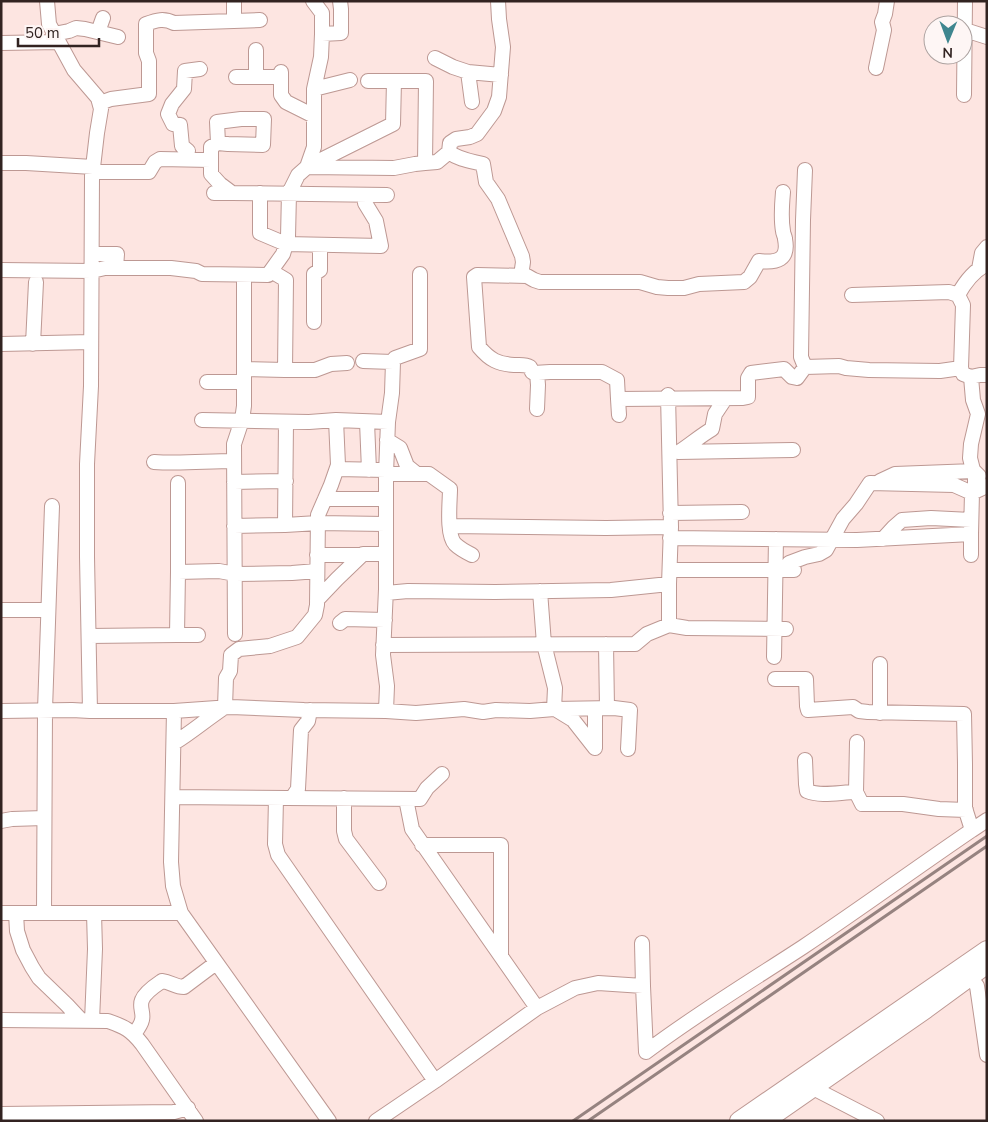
<svg xmlns="http://www.w3.org/2000/svg" width="988" height="1122" viewBox="0 0 988 1122" font-family="'Nunito Sans',sans-serif">
<style>
.lines{fill:none;stroke-linecap:round;stroke-linejoin:round}
.minor-casing{stroke:#bd9893;stroke-width:16}
.major-casing{stroke:#bd9893;stroke-width:20}
.minor{stroke:#fff;stroke-width:14}
.major{stroke:#fff;stroke-width:18}
.rail{stroke:#968380;stroke-width:3}
</style>
<rect width="100%" height="100%" fill="#fde5e1"/>
<g class="lines">
<g class="minor-casing">
<path id="minor" d="M47,1L49,24L74,70L98,98L101,109L97,133L92,176L91,386L87,464V557L90,711H174L171,862L173,886L181,913L329,1121
M313,1L322,13V34
M498,1L499,19L503,47L499,97L494,111L477,134L470,137L456,139L450,143L449,152C459,160 471,161 483,164L486,182L498,199L522,256L523,262L521,276
M234,21V1
M965,30L987,37
M98,32L103,18
M54,34L69,31L76,28L85,29L118,37
M1,43L59,42
M435,58L453,67L468,72L501,75
M876,68L884,30L882,22L885,14L887,1
M281,72V95L286,102L314,116
M468,72L472,102
M236,77H281
M256,77V50
M368,81H394
M394,81H426L425,163L415,164L394,168L307,167L393,124Z
M314,89L350,80
M964,95L965,1
M100,103L111,99L149,94V61L146,53V24C157,20 164,18 174,23L260,20
M188,151L182,146L180,125L173,124L168,114L172,104L184,89L185,71L200,69
M211,160V174L220,184L232,193H214
M1,163H26L93,167
M425,163L437,162L449,152
M92,172H149L155,162L160,159L211,160V147L218,143L217,122L241,119H264L263,145L228,144L218,143
M783,192C782,203 781,220 783,231C783,234 785,236 785,239C789,260 777,263 759,261L750,277L744,282L699,284L684,288H668L657,287L640,282H540L534,280L527,276L477,275L474,277L479,347C490,360 498,364 514,365C520,365 525,364 530,367L532,372L534,373L550,372H602L617,380L618,399L743,398L748,397V378L751,373L784,369L792,377L797,378L805,367L839,366L846,368L869,370L940,371L961,368
M232,193L387,195
M260,193V233L286,244L381,246L376,221L365,203V195
M92,254H117L116,268
M979,269L982,253L987,247
M1,270L92,271L105,268H171L196,271L202,274L268,275L283,254L288,237L289,193L298,175L307,167L314,147V89L321,57L322,34L341,33V9L340,1
M271,271L286,280L285,370H315L331,364L347,363
M852,295L949,292L958,295L963,305L961,368L963,374L971,377L973,400L978,414L971,444L970,458L975,478V487L972,493L971,534
M958,295C965,282 973,271 987,264
M314,322V274L320,270V245
M1,344L91,342
M33,344L36,282
M393,362L395,358L420,349V274
M805,367L801,357L803,220L805,170
M244,369L285,370
M537,373L538,385L537,409
M971,377L980,375H987
M207,382H244
M668,395L671,527
M618,399L619,415
M202,420L309,422L336,420L388,422L392,393L393,362L363,361
M367,422L369,470
M388,422L386,474V589L383,655L387,686L386,711L416,713L464,709L483,712L496,710L530,711L554,709L555,688L544,644L540,591
M387,440L400,448L407,466L417,474
M678,452L793,450
M679,452C690,445 700,436 712,429L715,414L725,399
M154,462C181,464 207,461 234,461
M337,469L386,470
M386,474H429L450,489C450,502 446,534 455,544C460,549 466,552 472,555
M880,481L895,474L974,471L979,476
M234,482L286,481
M178,483V572L219,571L235,574L292,573L317,571
M325,499H386
M670,513L742,512
M285,525L286,422
M234,526L285,525L318,523L385,524
M450,526L606,528L671,527L669,584
M670,538L857,540L971,534V555
M883,539L894,527L902,520L931,518L971,520
M317,555H362
M670,570H794
M786,570L789,563L805,557L819,554L826,550L843,519L856,504L870,483L954,485L972,493L987,486
M178,572L177,635H198
M317,600L337,579L363,554H386
M1,610H48
M340,623L345,619L385,620
M669,625L687,628L786,629
M235,634L234,444L242,420L244,406V275
M89,636L177,635
M606,644L607,708
M383,645L635,644L647,634L669,625V584L611,590L495,592L408,591L386,593
M774,657L776,539
M554,709L614,708L630,710L628,749
M555,709L573,720L595,748
M1,711L72,710L90,711
M174,711L231,707L304,710L386,711
M880,713V664
M174,743C192,732 208,718 225,707L226,678L230,671L231,655L239,649L270,646L297,637L315,615L317,605L318,515L331,485L338,465L336,420
M595,748V709
M805,760L806,784L807,791C821,797 841,792 856,792L862,804H903L939,809L966,810
M856,792L857,742
M173,797L420,799L427,788L442,774
M276,798L275,844L278,855L435,1081
M292,798L298,789L301,730L308,721L310,710
M344,798V831L346,839L379,883
M406,799L412,829L537,1008
M1,821L12,819L44,818
M972,830L987,820
M422,845H501V955
M1,913H181
M16,913L17,931L23,950L32,967L39,978L67,1005L81,1020
M44,913L45,710L52,506
M642,943L643,986
M970,977L977,986L987,1055
M1,1020L108,1021C125,1027 131,1030 142,1044L196,1121
M92,1021L95,949L94,913
M134,1034C137,1030 141,1025 142,1020C144,1013 139,1007 142,1000C145,992 156,985 162,981C171,982 175,987 184,987L216,963
M646,1052C696,1014 751,981 803,947C860,909 916,868 972,830L965,808V764L964,714L868,712L859,711L853,707L808,710L807,706L806,679H775
M808,1081L813,1088L877,1121
M1,1114L174,1112L188,1108
M376,1121L435,1081L537,1008L575,988L598,983L643,986L646,1052"/>
</g>
<g class="major-casing">
<path id="major" d="M739,1121L987,950
M765,1121L926,1009L986,965"/>
</g>
<use href="#minor" class="minor"/>
<use href="#major" class="major"/>
<path class="rail" d="M573,1121L987,836
M588,1121L987,846"/>
</g>
<rect width="988" height="1122" fill="none" stroke="#322321" stroke-width="5"/>
<g transform="translate(948 40) rotate(181)"><circle r="24" fill="#fef6f5" stroke="#aca2a0"/>
<path d="M0-4L9 19L0 12L-9 19Z" fill="#3f868f"/>
<text y="-8" font-size="14" font-weight="bold" text-anchor="middle" fill="#322321">N</text>
</g>
<path d="M18 38v8h81v-8" fill="none" stroke="#322321" stroke-width="2.5"/>
<text x="25" y="38" font-size="15" fill="#322321" stroke="#fef6f5" stroke-width="4" paint-order="stroke">50 m</text>
</svg>
